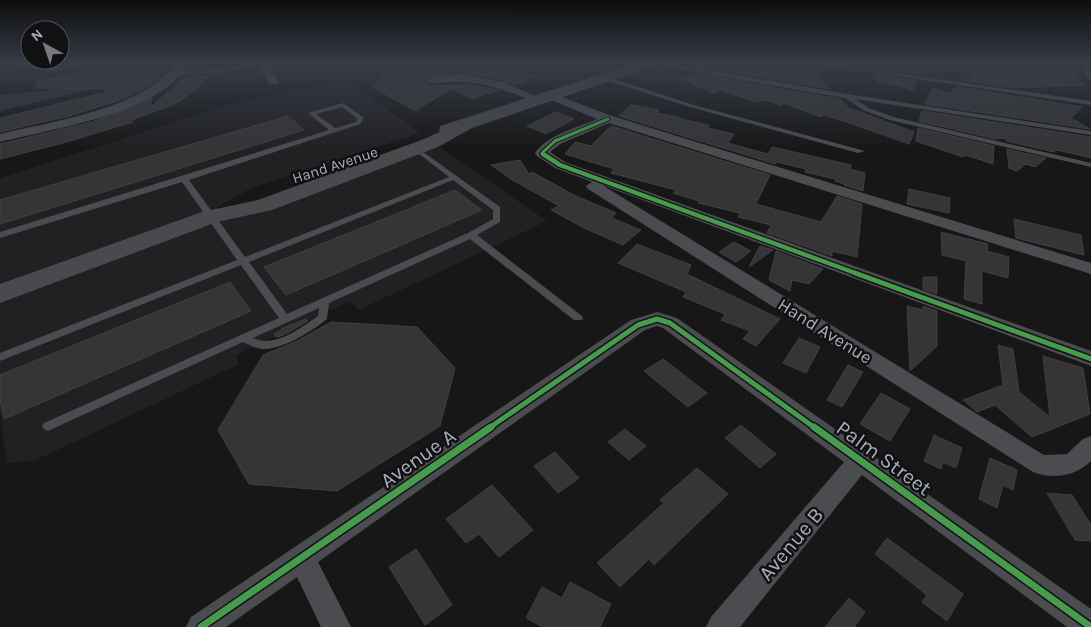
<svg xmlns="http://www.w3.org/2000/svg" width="1091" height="627" viewBox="0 0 1091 627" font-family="Karla,sans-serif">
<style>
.built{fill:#212123}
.water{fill:#2a3239}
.building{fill:#353536;stroke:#3f4043}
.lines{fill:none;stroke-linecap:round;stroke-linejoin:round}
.lane{fill:#4b4c50;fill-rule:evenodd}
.street{fill:#4b4c50;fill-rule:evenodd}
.secondary{fill:#4a4a4e;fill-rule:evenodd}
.cycleway-far3-casing{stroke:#111113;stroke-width:5}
.cycleway-far2-casing{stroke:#111113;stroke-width:7}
.cycleway-far1-casing{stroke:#111113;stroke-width:8}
.cycleway-casing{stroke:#111113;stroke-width:10}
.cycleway-far3{stroke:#469c4c;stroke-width:3}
.cycleway-far2{stroke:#469c4c;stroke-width:4.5}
.cycleway-far1{stroke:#469c4c;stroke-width:5}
.cycleway{stroke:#469c4c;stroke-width:7}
.labels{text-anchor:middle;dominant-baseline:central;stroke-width:5;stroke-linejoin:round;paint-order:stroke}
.far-street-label{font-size:15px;fill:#a8adb8;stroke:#111113}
.street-label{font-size:18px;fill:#a8adb8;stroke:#111113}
.near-street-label{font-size:21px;fill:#a8adb8;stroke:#111113}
</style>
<rect width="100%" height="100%" fill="#171717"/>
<path class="built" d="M347,80L420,133L251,188L207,214L0,288V178L222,107Z
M437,145L547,221L359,310L350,301L236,355L239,364L36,460L7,463L0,413V300L208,223Z"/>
<path class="water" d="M89,86L96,88L0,111V95Z"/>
<path class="building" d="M97,63H163L158,79L142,90L120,100L69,116L0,132V118L107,92L106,89L37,88L36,82L82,72Z
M422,63L445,74L425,79L424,82L430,86L471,85L498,90L471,99L452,88L415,111L371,86L388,71Z
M477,63H479L536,76L515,85L503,80L466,73Z
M696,63L742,65L744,69L759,68L761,70H779L800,63L807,65L830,89L698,66Z
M866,63H909L914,68L920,69L918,74L869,67Z
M962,63H1056L1081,76H1069L1086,85L1014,88L966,81L976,75Z
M695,74L840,99L849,108L914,132L909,144L844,121L824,115L821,117L783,103L780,105L767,100L756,102L721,90L714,93L680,79Z
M873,74L916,81L913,90L885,82L880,84Z
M209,75L196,90L175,104L131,120L133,122L63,143L0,159V144L92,122L152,98L150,108L185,77Z
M958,87L1082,107L1071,118L1090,129L925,104L933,88L949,93Z
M631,105L659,110L657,113L682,118L681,119L709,125L707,128L734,134L728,143L768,154L772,147L851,165L850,169L865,173L863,191L844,185L845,184L835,181V179L805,172L806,169L776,162L775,164L619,116Z
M922,111L1091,137V158L1057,150L1054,152L1006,141L1005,138L995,139L919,121Z
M556,112L574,119L546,134L527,126Z
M288,116L304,130L0,224V200Z
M611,126L770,175L756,204L821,222L837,196L862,204L857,257L832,251V256L767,233L771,225L738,217L740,213L698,203L699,201L673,193L676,190L611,173L614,169L565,154L575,142L591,146Z
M918,128L994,146L993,164L966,155L963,157L916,141Z
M1007,149L1046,158L1035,167L1026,164L1017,171L1009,168Z
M520,160L529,174L532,172L576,196L616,213L612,218L641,230L623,245L584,228L551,210L559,206L512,180L491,165Z
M909,189L950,198L949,213L907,204Z
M455,190L482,210L286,295L264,267Z
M1014,219L1081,235L1084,255L1016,238Z
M941,232L988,244L987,251L1009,257L1008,278L982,271V304L964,299L966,261L942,255Z
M734,242L751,251L736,262L719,252Z
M637,244L691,265L687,274L780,319L756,346L743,339L750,331L721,320L725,314L683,297L686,292L618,263Z
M760,246L773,250L749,267Z
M776,251L823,269L809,284L792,280L790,291L769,280Z
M923,277H937V294L923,289Z
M230,282L251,311L4,419L0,400V375Z
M907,306L923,310V306L937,311V346L910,371Z
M306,319L308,321L284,335L276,337L274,334L282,330L281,329Z
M331,322L417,327L455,368L440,426L337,491L249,484L218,430L263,355L297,341Z
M799,338L820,347L806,373L783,363Z
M998,345L1013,349L1019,392L1050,417L1043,356L1083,368L1090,414L1032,437L995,405L977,412L963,400L1003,385Z
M663,359L707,393L688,407L644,371Z
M848,365L863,372L842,407L827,400Z
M881,393L910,409L890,441L860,424Z
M741,425L776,454L760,468L725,438Z
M625,429L646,446L629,460L608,442Z
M934,435L962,448L956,468L943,462L941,469L924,461Z
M555,452L579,478L558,493L534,466Z
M990,458L1017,470L1013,490L1003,485L997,508L979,499Z
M697,468L728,494L654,565L649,559L620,587L597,563L664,503L660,500Z
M492,485L533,530L499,557L479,534L466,543L446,519Z
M1047,493L1072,495L1091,525V541L1075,540Z
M887,538L963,594L947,621L922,602L927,595L875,554Z
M416,549L452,605L425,625L389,567Z
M570,582L611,604L600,627H543L526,618L542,587L562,598Z
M849,598L865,612L854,627H825Z"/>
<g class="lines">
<path class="lane" d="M252,63H262L225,72L173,76L170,74L173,72L225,68Z
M660,63H668L847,94L1091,131V135L855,99L869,108L894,117L1091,163V167L890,120L865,111L845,98L683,70Z
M812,63H824L1091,101V105Z
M1079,63H1085L1091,73V80L1089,79Z
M604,76L694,105L865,151L858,153L690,107L602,79L601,78Z
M343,103L363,117L364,118L360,124L189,180L245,257L449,177L414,150L412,149L416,147L500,207V222L477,235L582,316L583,318L582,320H574L470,239L329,303L327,319C311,332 282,350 262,349C255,348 249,345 243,342L52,429L48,431L44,429L42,426L44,423L279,318L241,265L0,361V353L237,260L182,182L0,238V232L329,130L308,113ZM342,107L357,118L356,122L335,128L316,114ZM453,180L493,210V219L468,233L287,314L249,262ZM319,308L318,316L315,318C298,330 273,348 253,338Z"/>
<path class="street" d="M9,63C25,62 41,66 57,66C66,65 75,62 84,63L58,72L14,66Z
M175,63H185C182,69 178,77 173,82C137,116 48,130 0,142V134C49,122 148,108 175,63Z
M257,63H267L279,82L277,84H269Z
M460,74L503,82L545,100L539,103L535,102C499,87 470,77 431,84L426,81L431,78Z
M551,93L612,116L1091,263V274L609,123L560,144L550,152L565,162L1091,351V366L602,185L1044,455L1067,454L1083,439L1091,436V461C1076,476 1053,480 1033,472L588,189L586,186L592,182L555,168L537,156L535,153C549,134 576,128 597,119L547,98V94Z
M657,312L677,318L1091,609V627H1067L862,475L740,627H706L711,617L844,462L663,328L657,326L645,330L318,562L351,627H321L297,577L226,627H186L191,617L631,320Z"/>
<path class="secondary" d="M635,63H657L654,66L472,128L438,147L272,210L217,222L0,303V284L202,212L258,200L424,139L439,132L440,126Z"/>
<g class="cycleway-far3-casing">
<path id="cycleway-far3" d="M545,155L542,153L555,141L608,119"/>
</g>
<g class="cycleway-far2-casing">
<path id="cycleway-far2" d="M543,154L560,165L858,274"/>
</g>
<g class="cycleway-far1-casing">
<path id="cycleway-far1" d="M855,273L1091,359
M489,428L638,325L657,319L670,323L815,428"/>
</g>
<g class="cycleway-casing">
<path id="cycleway" d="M814,427L1091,627
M201,627L491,427"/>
</g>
<use href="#cycleway-far3" class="cycleway-far3"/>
<use href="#cycleway-far2" class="cycleway-far2"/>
<use href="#cycleway-far1" class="cycleway-far1"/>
<use href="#cycleway" class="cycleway"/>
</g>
<linearGradient id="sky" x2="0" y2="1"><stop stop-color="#0d0d0d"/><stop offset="0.42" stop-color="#363c47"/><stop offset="1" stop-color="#363c47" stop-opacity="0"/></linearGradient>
<rect width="1091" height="150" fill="url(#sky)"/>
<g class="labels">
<g class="far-street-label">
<text transform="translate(335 165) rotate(-18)">Hand Avenue</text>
</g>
<g class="street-label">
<text transform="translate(825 331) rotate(32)">Hand Avenue</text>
</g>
<g class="near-street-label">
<text transform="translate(418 458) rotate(-35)">Avenue A</text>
<text transform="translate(884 458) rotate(36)">Palm Street</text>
<text transform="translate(791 544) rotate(-50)">Avenue B</text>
</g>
</g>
<g transform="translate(45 45) rotate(320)"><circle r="24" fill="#111113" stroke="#4d4f55"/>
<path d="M0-4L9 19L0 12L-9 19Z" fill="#757880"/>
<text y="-8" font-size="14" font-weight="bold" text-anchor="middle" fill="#a8adb8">N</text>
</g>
</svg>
